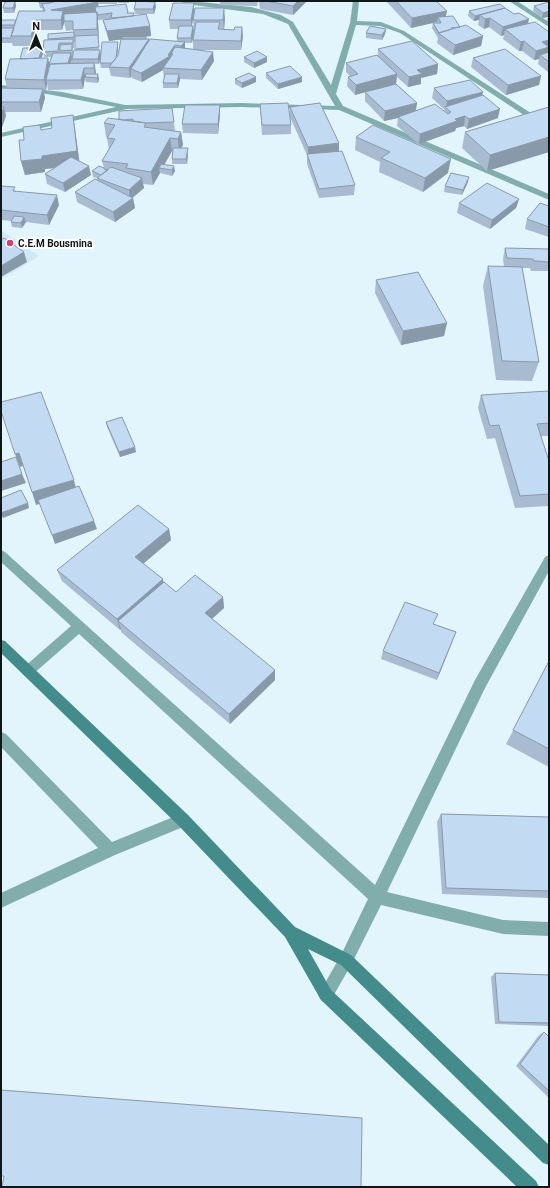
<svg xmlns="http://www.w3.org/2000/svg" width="550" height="1188" viewBox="0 0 550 1188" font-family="Roboto,sans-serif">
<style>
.built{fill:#cfeaf4}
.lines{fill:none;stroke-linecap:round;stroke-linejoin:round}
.minor{fill:#81aeac;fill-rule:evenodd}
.secondary{fill:#448c8b;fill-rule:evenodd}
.wall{fill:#a8bbd1;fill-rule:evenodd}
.shaded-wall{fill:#89a}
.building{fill:#c3daf3;stroke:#89a}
.poi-dot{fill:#cf4374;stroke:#fff;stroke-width:1.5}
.labels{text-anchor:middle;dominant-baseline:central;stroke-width:4;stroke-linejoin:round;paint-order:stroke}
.far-poi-label{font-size:10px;font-weight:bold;fill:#111719;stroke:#fff;text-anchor:start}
</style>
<rect width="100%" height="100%" fill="#e2f5fc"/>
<path class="built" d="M1,230L39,256L1,280Z"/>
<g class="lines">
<path class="minor" d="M176,1H191L251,7L281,15L293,22L331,85L350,23L353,1H359L357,21L381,22L404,31L537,117L536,119H530L400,33L380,26L356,25L336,94L343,106L549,194V200L339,110L242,107L127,109L1,137V133L116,107L47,94L1,89V85L62,92L125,105L242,103L335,106L288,24L263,14L193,5Z
M509,1H517L549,22V27Z
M1,550L5,552L375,885L475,680L545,557L549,555V571L485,688L387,892L503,920L549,922V936L503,934L381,905L351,965L331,1000L326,1003L321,1000L318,995L321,990L341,955L368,899L79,634L32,675L28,677L24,675L22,671L24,667L71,626L1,562Z
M1,732L6,734L112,842L183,813L188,815L190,820L188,825L115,855L1,908V893L98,848L1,747Z"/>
<path class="secondary" d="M1,640L5,641L188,815L295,927L351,955L549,1145V1165L543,1163L341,965L308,949L331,990L536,1181L539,1187H517L321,1000L285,937L178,825L1,653Z"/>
</g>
<path class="wall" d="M15,1L16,6L14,13H4L3,8Z
M59,1H117V4H98L99,7L129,13H134V16L150,26L151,36L139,37L149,39V41H177V38L179,29H170L169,20L194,3V12L225,18L224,29L243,36L241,50H198L214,61L202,80L180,79L178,88H163V83L164,78L163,70L142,82L132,78L131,76L130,78L111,76L109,68H101L100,63L118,42V47L117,56L118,55L121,39L109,41L105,29L103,20L111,19L98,20L99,50L101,55L99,64H95L96,74L99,79L98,83L86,82L85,79L83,89L48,90L47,83L46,90H43L45,98L41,112H5L6,116L1,130V88H7L5,79L20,59L43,53L41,58L49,64L51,57H44L43,52L49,40L48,39L73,32V30L66,31L64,22L62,30H38L33,46H13L12,43H1V20H16L43,11L42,8H40L39,3ZM193,20L194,30H195L193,40V49L185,48V43H192L194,31L193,26H192ZM74,42H75L76,50L73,53V48H74Z
M118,1H129V3H118Z
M220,1H258L257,6L220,5Z
M259,1H307L293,15L260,9Z
M386,1H436L446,17L460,27L483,36L481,46L453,55L437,43L438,38L432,28L433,23H437V22L411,28Z
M155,2L156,7L154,14H135L134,9Z
M549,2V22L546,21L548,17L542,18L533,11L534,6Z
M505,8L528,24L549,49L548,53L549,52V73L538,64L539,59L534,60L522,51H519L503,39L504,35L501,36L489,27L484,29L478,25L479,20L474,21L468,16L469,11Z
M386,29L385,34L382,40L366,38V33Z
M378,49L438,64L437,74L421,78V84L408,87L397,77L396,84L417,103L416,111H444L445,110L432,98L434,88L482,95L498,118L467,129L464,126L456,128L455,131L419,144L397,126L398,118L384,121L365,101V92L355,95L347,86L348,77L350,76L346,72V63L378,56Z
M244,57H267V62L254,68L244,62Z
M473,58L541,76L539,85L506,95L471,67Z
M266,73L302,82L278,89L266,78Z
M235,79L256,82L242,88L235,84Z
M260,104L291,125V134L262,135Z
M220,105V115L218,134L183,133L182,124Z
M290,107L339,151L355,185L354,195L319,198L307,164V155L290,117Z
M549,107V152L487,171L462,148L465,132Z
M172,108L175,131L181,132L183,145L181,148L188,154L187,164H172V159L173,151H172L164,164L175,171L172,176L160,173L153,185L143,184L144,188L132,198H133L135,208L115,222L77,202L75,192L98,181L97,178L93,177L92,171L104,168L102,161L109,150L107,138L108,137H106L104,123L119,119Z
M41,129H75L79,161L91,175L65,192L47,184L45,174L54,168L45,169V172L25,175L21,161L24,140Z
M356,137L448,173L423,192L379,172L380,162L355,150Z
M468,182L462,195L444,192L445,186Z
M1,186L59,205L49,225L26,222L22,228L12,227L11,222L12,221L1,220Z
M519,199L516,208L490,229L457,213L459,203Z
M549,206V237L525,229L527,219Z
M549,245V271H531L530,268H522L539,362L532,381L496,380L483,286L488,266L504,267L503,258L505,248L548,249Z
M376,280L447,323L444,336L401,345L375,293Z
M549,391V436H541L549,461V506L515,508L495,438L487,439L478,408L481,395Z
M106,422L136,452L120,457L107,427Z
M169,529L171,540L143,564L164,583L176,592L223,597L224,608L212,619L275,680L230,724L121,632V629L120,630L62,581L57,570Z
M434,624L456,632L437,680L381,659L383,651Z
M549,661V767L506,744Z
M441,814L549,817V898L442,894L437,822Z
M495,973L549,975V1026L495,1024L491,977Z
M544,1032L549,1037V1098L516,1066L539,1035Z"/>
<path class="shaded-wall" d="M15,1L16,6L14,13L13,8Z
M298,1H307L293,15V6Z
M98,2L99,11L64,18L65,20L62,30L61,20L51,10Z
M155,2L156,7L154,14L153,9Z
M194,3V13L191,30V20Z
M224,8L225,18L224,30L223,20Z
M505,9L480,15L479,20L474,21L475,16Z
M447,11L445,20L438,17L437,22L411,28L412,18Z
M97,12L98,22L99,38L97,29Z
M549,12L548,17L542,18L543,13Z
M490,18L489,27L484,29L485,19Z
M529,19L527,29H505L504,35L501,36L503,27Z
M36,20L38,30L33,46L31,36Z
M150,26L151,36L109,41L107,31Z
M193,26L194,31L192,43L191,38Z
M242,27L243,36L241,50V41Z
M386,29L385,34L382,40V35Z
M483,36L481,46L453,55L455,45Z
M149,39L150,48L131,69V76L130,78L129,68Z
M549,40V49L547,57L540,55L539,59L534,60L536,51L542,42Z
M524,41L522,51H519L521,42Z
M118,42V47L116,68L115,63Z
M185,42V52L182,56L181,46Z
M175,45L176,55L171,54V61L163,68V70L142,82L141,73L168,55Z
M42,48L43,53L40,65L39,60Z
M100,50L101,55L99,64L98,59Z
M213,52L214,61L202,80L201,70Z
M71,53L72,58L68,72L67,67Z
M267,57V62L254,68V63Z
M48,58L50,67H48L49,72L46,80L47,83L46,90L44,80Z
M94,63L96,73L95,78L94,68Z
M438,64L437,74L421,78V84L408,87L409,77L417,70Z
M84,68L85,77L83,89L81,80Z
M98,74L99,79L98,83L97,78Z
M179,74L180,79L178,88L177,83Z
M397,74L396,84L355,95L356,85Z
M541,76L539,85L506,95L508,85Z
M256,77V82L242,88V83Z
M302,77V82L278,89V84Z
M43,89L45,98L41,112L39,102Z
M483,92L481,102L446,108L447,101Z
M417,103L415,113L398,117V118L384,121L385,111Z
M220,105V115L218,134V124Z
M4,107L6,116L1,130V113Z
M500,109L498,118L467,129L469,119Z
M73,115L75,129L80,165L45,169V172L25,175L21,161L42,156Z
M465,116L464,126L456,128L455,131L419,144L420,134L455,119Z
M181,132L183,145L179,152L178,139Z
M549,137V152L487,171L490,155Z
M170,138L172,151L162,169L159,168L160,173L153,185L151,172Z
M339,143V153L308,157V147Z
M188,148V154L187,164L186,159Z
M451,159L448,173L423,192L425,178Z
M89,166L91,175L65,192L63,183Z
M174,166L175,171L172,176V170Z
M469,177L468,182L462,195L463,190Z
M142,178L144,188L130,200L129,190Z
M57,195L59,205L49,225L47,215Z
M133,198L135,208L115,222L113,212Z
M519,199L516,208L490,229L492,220Z
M24,217L26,222L22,228L21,223Z
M24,252L27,262L1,277V266Z
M447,323L444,336L401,345L403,331Z
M135,447L136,452L120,457L119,452Z
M19,453L23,466L20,467L15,454Z
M22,474L26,483L1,491V481Z
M74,480L77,492L36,505L32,492Z
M28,503L29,508L3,518L1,513Z
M94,521L97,529L55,544L52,535Z
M169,529L171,540L137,569L135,557Z
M163,579L165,590L118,621L121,629L120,630L117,619Z
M223,597L224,608L206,624L205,613Z
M456,632L453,640L437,680L439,673Z
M275,670V680L230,724L229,714Z"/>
<path class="building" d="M15,1L13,8H3L5,2Z
M40,1H52V2L50,3H39Z
M59,1H97L98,2L51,10L63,11L61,20H36L31,36H11L19,11H45L42,4Z
M136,1L155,2L153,9H134Z
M266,1H298L293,6Z
M396,1H436L447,11L412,18Z
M549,2V11L543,13L534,6Z
M173,3H194L191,20H169Z
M126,4L128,12L127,13H134L133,16L111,18L112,13L97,15V12L96,13L95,7Z
M500,4L505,8L475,16L469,11Z
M195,8H224L223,20H193Z
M505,8L514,14L519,13L529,19L503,27L490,18L485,19L480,15Z
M97,12V29L73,30V21H64V14Z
M146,14L150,26L107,31L103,20Z
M453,16L460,27L451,28L452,29L439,33L433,23H441L438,17Z
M1,20H16L14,25H1Z
M196,22H220L218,29L234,30L235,27H242L241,41L193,40Z
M535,22L549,32V40L542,42L549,47L536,51L524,41L521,42L505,29Z
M466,25L483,36L455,45L438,33Z
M179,26H193L191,38H177Z
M370,26L386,29L382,35L366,33Z
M1,28H14L11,36V38H1Z
M74,32V37L48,39V34Z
M98,35L99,47L75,49V36Z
M122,37H146V39H122Z
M73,39V43H59L58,51L43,52L44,40Z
M121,39H149L129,68L109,67L118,55Z
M150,39L185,42L181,46L175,45L168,55L170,56L141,73L131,69Z
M412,41L438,64L417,70L422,74L409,77L378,49Z
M102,42H118L116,58L112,63H100Z
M72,44V50L60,51V45Z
M175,47L213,52L201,70L163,68L173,54H171Z
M23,48H42L39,58L20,59Z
M505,49L541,76L508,85L473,58Z
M74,50H100L98,59H72Z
M257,51L267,57L254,63L244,57Z
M549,52V62L540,55Z
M53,53H71L68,63L50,64L49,67H48Z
M377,55L397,74L356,85L348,77L358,74L346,63Z
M48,58L44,80L5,79L10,59Z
M94,63V68H84L81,80H46L50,64Z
M290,66L302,77L278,84L266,73Z
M249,73L256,77L242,83L235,79Z
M86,74H98L97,78L85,77Z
M165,74H179L177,83H163Z
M470,80L483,92L447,101L434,88Z
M396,84L417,103L385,111L365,92Z
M1,88L43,89L39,102H1Z
M483,95L500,109L469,119L465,116L455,119L457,121L420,134L398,117L435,104L448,114L451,112L445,107Z
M288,103L291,125H262L260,104Z
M320,103L339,143L308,147L290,107Z
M185,105H220L218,124H182Z
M1,107H4L1,113Z
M549,107V137L490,155L465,132Z
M172,108L174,122L146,123L133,121V119L123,120L119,119V111Z
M73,115L77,151L42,156V159L21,161L19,140H24L23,127L40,125L41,130L52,128L51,118Z
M108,118L146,123L144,127L181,132L178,139L170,138L151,172L126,168L128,164L102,161L115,139L107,138L115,125L104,123Z
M373,125L451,159L425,178L381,158L390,152L356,137Z
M173,148H188L186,159H172Z
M342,151L355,185L319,189L307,154Z
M71,157L89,166L63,183L45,174Z
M161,164L174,166L172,170L159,168Z
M99,166L104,168V169L108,170L101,175L92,171Z
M111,167L142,178L129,190L97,178Z
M451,173L469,177L463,190L445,186Z
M95,179L133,198L113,212L75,192Z
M487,183L519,199L492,220L459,203Z
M1,186L15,187L13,191L57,195L47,215L1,210Z
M540,203L549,206V227L527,219Z
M14,216L24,217L21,223L11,222Z
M4,238L24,252L1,266V240Z
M505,248L549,249V262L534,261L533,259L507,258Z
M488,266L522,267L539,362L502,361Z
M418,272L447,323L403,331L376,280Z
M549,391V423L537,424L549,461V494L520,496L499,425L490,426L481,395Z
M41,392L74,480L32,492L19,453L15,454L1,411V402Z
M122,417L135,447L119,452L106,422Z
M16,457L22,474L1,481V462Z
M79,486L94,521L52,535L38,500Z
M21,490L28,503L1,513V498Z
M138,505L169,529L135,557L163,579L117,619L57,570Z
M195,575L223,597L205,613L275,670L229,714L118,621L164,582L176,592Z
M405,602L438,614L433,624L456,632L439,673L383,651Z
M549,661V749L513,730Z
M441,814L549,817V891L446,888Z
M495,973L549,975V1023L499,1022Z
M544,1032L549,1037V1091L520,1064Z
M1,1090L362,1118L361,1187H2L4,1176H1Z"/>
<circle class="poi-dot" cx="10" cy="243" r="4"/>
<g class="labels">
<g class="far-poi-label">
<text x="18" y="243">C.E.M Bousmina</text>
</g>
</g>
<rect width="550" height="1188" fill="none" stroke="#111719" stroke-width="4"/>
<g transform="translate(36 36)" stroke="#ffffff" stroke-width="3" paint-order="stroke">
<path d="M0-3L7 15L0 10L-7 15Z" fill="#111719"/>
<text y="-6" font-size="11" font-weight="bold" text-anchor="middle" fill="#111719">N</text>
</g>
</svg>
